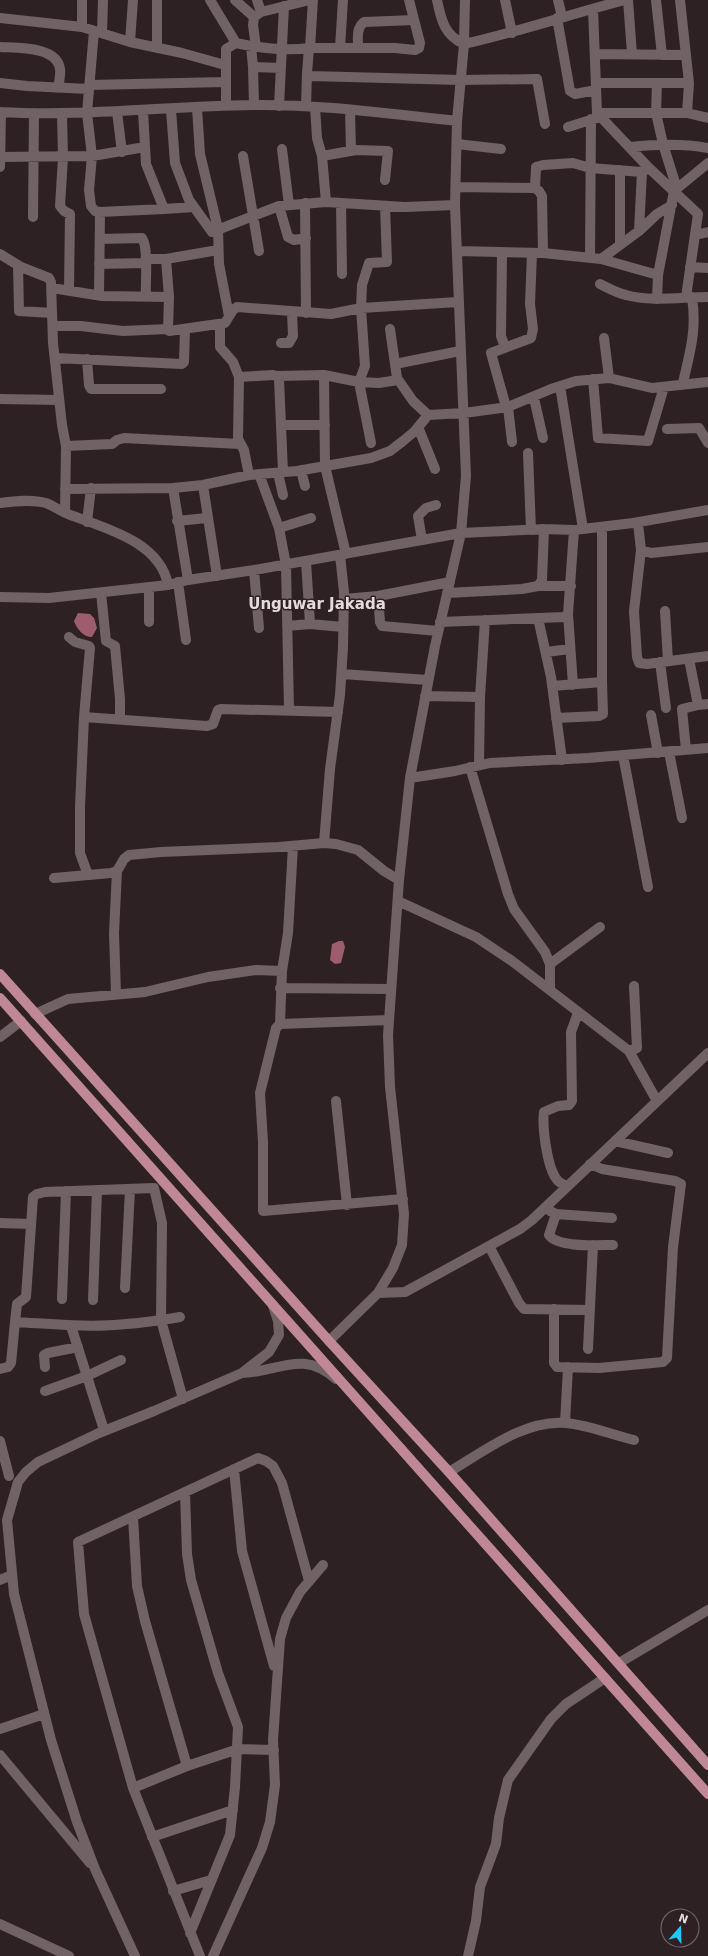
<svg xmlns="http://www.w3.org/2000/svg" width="708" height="1956" viewBox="0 0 708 1956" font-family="'DejaVu Sans',sans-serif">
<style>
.water{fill:#9e5d6f}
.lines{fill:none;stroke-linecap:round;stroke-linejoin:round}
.minor{stroke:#716265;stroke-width:10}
.major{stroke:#c08896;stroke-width:10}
.labels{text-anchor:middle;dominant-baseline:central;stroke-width:3;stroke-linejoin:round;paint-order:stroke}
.district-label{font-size:15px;font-weight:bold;fill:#e4dbdd;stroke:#2e2124}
</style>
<rect width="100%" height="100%" fill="#2e2124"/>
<path class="water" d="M78,613L90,614L94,618L97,628L92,637C83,637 77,629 74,621Z
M339,941H343L345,947L341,963L335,964L330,960L332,944Z"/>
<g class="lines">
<path class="minor" d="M82,0V27
M157,0V48
M210,0L236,43C259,48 286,51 309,48H395L415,50L419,48L420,43L409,0
M235,0L254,17
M257,0L261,12
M437,0C441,19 444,35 464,44C518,32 571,14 625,0
M505,0L512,33
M558,0L562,17
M628,0L632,54
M656,0L662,55
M680,0L689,83L687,113
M593,9L597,113L649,168L698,214L686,297
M0,18L82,27L130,42L182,53L225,65
M557,18L570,91L575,94L596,90
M94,31L87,113L92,156L89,190L91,206L95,211L100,212L164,209
M102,33L103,0
M130,42L133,0
M251,46L253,67L281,68
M0,47C17,48 57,46 60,69C61,74 59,82 58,88
M256,47L253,25L254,17L261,12L310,0
M309,48L307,73L310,76L461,80L537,79L545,124
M310,48L313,0
M340,48L343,0
M358,48C358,39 356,28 364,22L414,20
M595,54L686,55
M253,67L254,105
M0,83L27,86L89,89
M596,83H689
M657,83L656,113L663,144L677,189
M89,85L225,82
M226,105V49L236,43
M279,106L284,6
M306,106L307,73
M315,107L317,138L322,156L326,202
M197,108L200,154L218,229L219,264L229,316
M171,110L175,163L189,200L212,232L279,206L326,202L405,207L455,205
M350,110L351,151
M143,111L146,164L164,209L194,207
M0,112C84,117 168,106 252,105C320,104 389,114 457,121
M117,112L122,152
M62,113L63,158L60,206L64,211L70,214L69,290
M597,113H687L708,118
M568,127L597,118
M457,144L501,149
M630,147C657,144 681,143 708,148
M282,149L289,205
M243,156L259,251
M322,156L356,150L388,151L385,180
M0,157L92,156L145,147
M0,167L1,112
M620,170V244
M456,187L535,188L539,191L542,196L543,253
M535,188L536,167L543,165L573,163L590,168L642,172
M305,203L306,313
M341,203L342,274
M279,206L288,237L294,240L306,238
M33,217L34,113
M639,231L642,172L647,169
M695,235L708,232
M100,239L142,238C149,248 145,283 146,296
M457,251L543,253L601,259L658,275
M502,253L501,336L505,347
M0,254L21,267L49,278L51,282L53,343L62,425L66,446L65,513
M590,258L591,119
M146,259H166L218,250
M166,259L169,297L168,329L169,331L225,323L233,310L237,307L331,314L361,308L458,302
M601,259L639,231L657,214L672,205
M99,264L145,263
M18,265L19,311L52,313
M690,267L708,268
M600,284C608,288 617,293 626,295C652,302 682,297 708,297
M52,288L102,296L169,297
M99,295L100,212
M657,299L658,275L674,191L708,163
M220,324V347L233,362L239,377L238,439L244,450L249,475
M53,326H81L123,331L168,329
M390,329L397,378L413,401L428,415L464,413L508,407L551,389L576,381L609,378L652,388L708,382
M604,338L609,378
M281,343H289L293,336L292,312
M55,358L182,364L184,362L185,329
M87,359L89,385L91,389H161
M395,364L460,351
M277,376L324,375
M239,377L273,375L277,376L279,379L283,472
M593,379L598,438L648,441L664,387
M683,383C690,351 697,331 692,297
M560,386L583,529
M534,398L543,438
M0,399L59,400
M506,407L491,353L531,338L533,329L530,304L532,253
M508,407L512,442
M281,425H325
M418,427L435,469
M667,429L699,428L708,443
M371,443L359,382L379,383L398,380
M66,446L112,444L117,440L124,438L240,444
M528,453L531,530
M301,470L305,486
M278,473L283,495
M259,474L279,528L286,565L289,710
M203,485L217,576
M173,488L188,580
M65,489L173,488L203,485L249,475L297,471L371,458L390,451L403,441L415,431L428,415
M0,503C15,501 32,499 46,503C54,506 60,511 68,514C104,528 160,541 168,585
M177,521L207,518
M87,522L91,488
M638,523L641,550L651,553L708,547
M279,528L311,518
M422,540L418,516L426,508L436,505
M641,550L634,611L637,657L639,663L647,664L708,656
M346,554L325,466L324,375L359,382L365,366L361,308L362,285L369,263L387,262L385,206
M306,561L310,624
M254,570L259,628
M178,582L186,640
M538,586H571
M149,587V622
M101,593L106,641L115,646L120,699V720
M447,593L522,589L538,586L542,580L544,529
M378,596L380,622L382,626L438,631
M0,597L49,598L168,585L188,580L254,570L461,533L544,529L574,530L633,523L708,510
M344,599L378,596L450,582
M665,611L668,661
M538,618L551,677L562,760
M440,622L564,617L568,614
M287,626L310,624L343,627
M69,637L75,642L89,646L90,648L84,717L80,807V853L88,875
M546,652L570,649
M689,659L698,705L708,704
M660,662L666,708
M342,674L428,680
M573,685L568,614L574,530
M552,686L602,682V527
M425,696L480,697
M651,715L658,753
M84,717L207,726L213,724L218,710L221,709L338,712
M556,718L599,716L603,714L602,682
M686,750L682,709L698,705
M669,752L682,818
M623,755L648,887
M479,765L480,697L485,620
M470,767L508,894L514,909L545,952L550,964V990
M410,778L455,771L490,763L588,758L708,748
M324,843L330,769L340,695L343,648L344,592L340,555
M54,878L111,873L117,871L124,859L129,855L161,852L279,847L324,843L336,844L358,850L384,871L399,880
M398,901L476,937L512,961L629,1051L637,1048L634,986
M550,964L600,927
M282,971L288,933L293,846
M280,988L391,989
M116,994L114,933L117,871
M35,1014L68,999L145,992L208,977L256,970L282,971L280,1024
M389,1020L280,1024L276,1028L260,1093L263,1142V1211L403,1199
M0,1037L21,1021
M629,1051L657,1101
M336,1101L347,1205
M615,1141L668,1153
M568,1186C563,1185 558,1182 555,1177C547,1164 542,1127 544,1112L558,1106L569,1105L572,1101L571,1032L578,1013
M550,1211L556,1214L612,1218
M556,1214L549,1235C558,1248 598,1245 613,1245
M0,1223L31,1224
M489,1246L519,1303L524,1309L590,1310
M125,1288L130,1189
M378,1293L405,1292L520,1229L532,1220L708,1053
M62,1299L66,1191
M93,1300L97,1190
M554,1309V1363L557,1367L599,1368L663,1362L667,1358L673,1247L681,1184L675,1181L602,1169L590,1164
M180,1317C162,1320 144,1323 126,1324C89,1328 52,1324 15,1322L17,1304L26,1297L33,1197L37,1194L45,1192L154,1188L162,1223L161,1320L183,1399
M71,1326L104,1430
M329,1341L378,1293L393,1268L402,1245L404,1214L390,1087L388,1035L399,880L410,778L435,646L461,533L466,476L455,205L457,121L464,44L465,0
M588,1349L593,1245
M45,1367L44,1355L48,1353L78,1347
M0,1369L8,1367L11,1363L15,1322
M242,1373C279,1372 302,1349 336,1379
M45,1391L87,1376L121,1360
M565,1423L568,1367
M0,1441L9,1476
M234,1469L242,1551L274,1666
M449,1472C483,1452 525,1419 566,1423C588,1425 613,1435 634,1440
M185,1493L187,1554L191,1580L218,1673L238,1727L235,1787L230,1835L190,1933
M133,1517L137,1586L145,1621L187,1766
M0,1580L12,1575
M619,1663L708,1610
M0,1729L44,1714
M0,1755L90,1863
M133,1788L187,1766L238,1749L274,1750
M152,1837L233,1810
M173,1891L211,1880
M0,1924L69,1956
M135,1956L95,1869L77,1822L51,1740L14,1594L7,1520L18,1482L26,1472L38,1462L99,1433L154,1411L242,1373L269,1352L279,1335L278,1321L273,1306
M200,1956L133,1788L84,1614L78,1542L258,1458L266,1461L273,1466L282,1483L309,1581
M213,1956L262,1848L270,1822L275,1785L273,1740L280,1639L286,1618L300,1592L323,1565
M468,1956L476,1921L480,1887L496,1844L499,1818L508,1780L551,1719L566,1704L605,1678"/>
<path class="major" d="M0,974L329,1341L449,1472L708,1765
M0,998L708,1794"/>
</g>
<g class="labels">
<g class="district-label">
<text x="317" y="604">Unguwar Jakada</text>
</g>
</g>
<g transform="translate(680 1928) rotate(20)"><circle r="19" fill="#2e2124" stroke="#776b6e"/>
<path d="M0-3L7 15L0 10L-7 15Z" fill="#20c9fd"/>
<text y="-6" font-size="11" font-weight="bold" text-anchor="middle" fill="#e4dbdd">N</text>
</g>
</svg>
